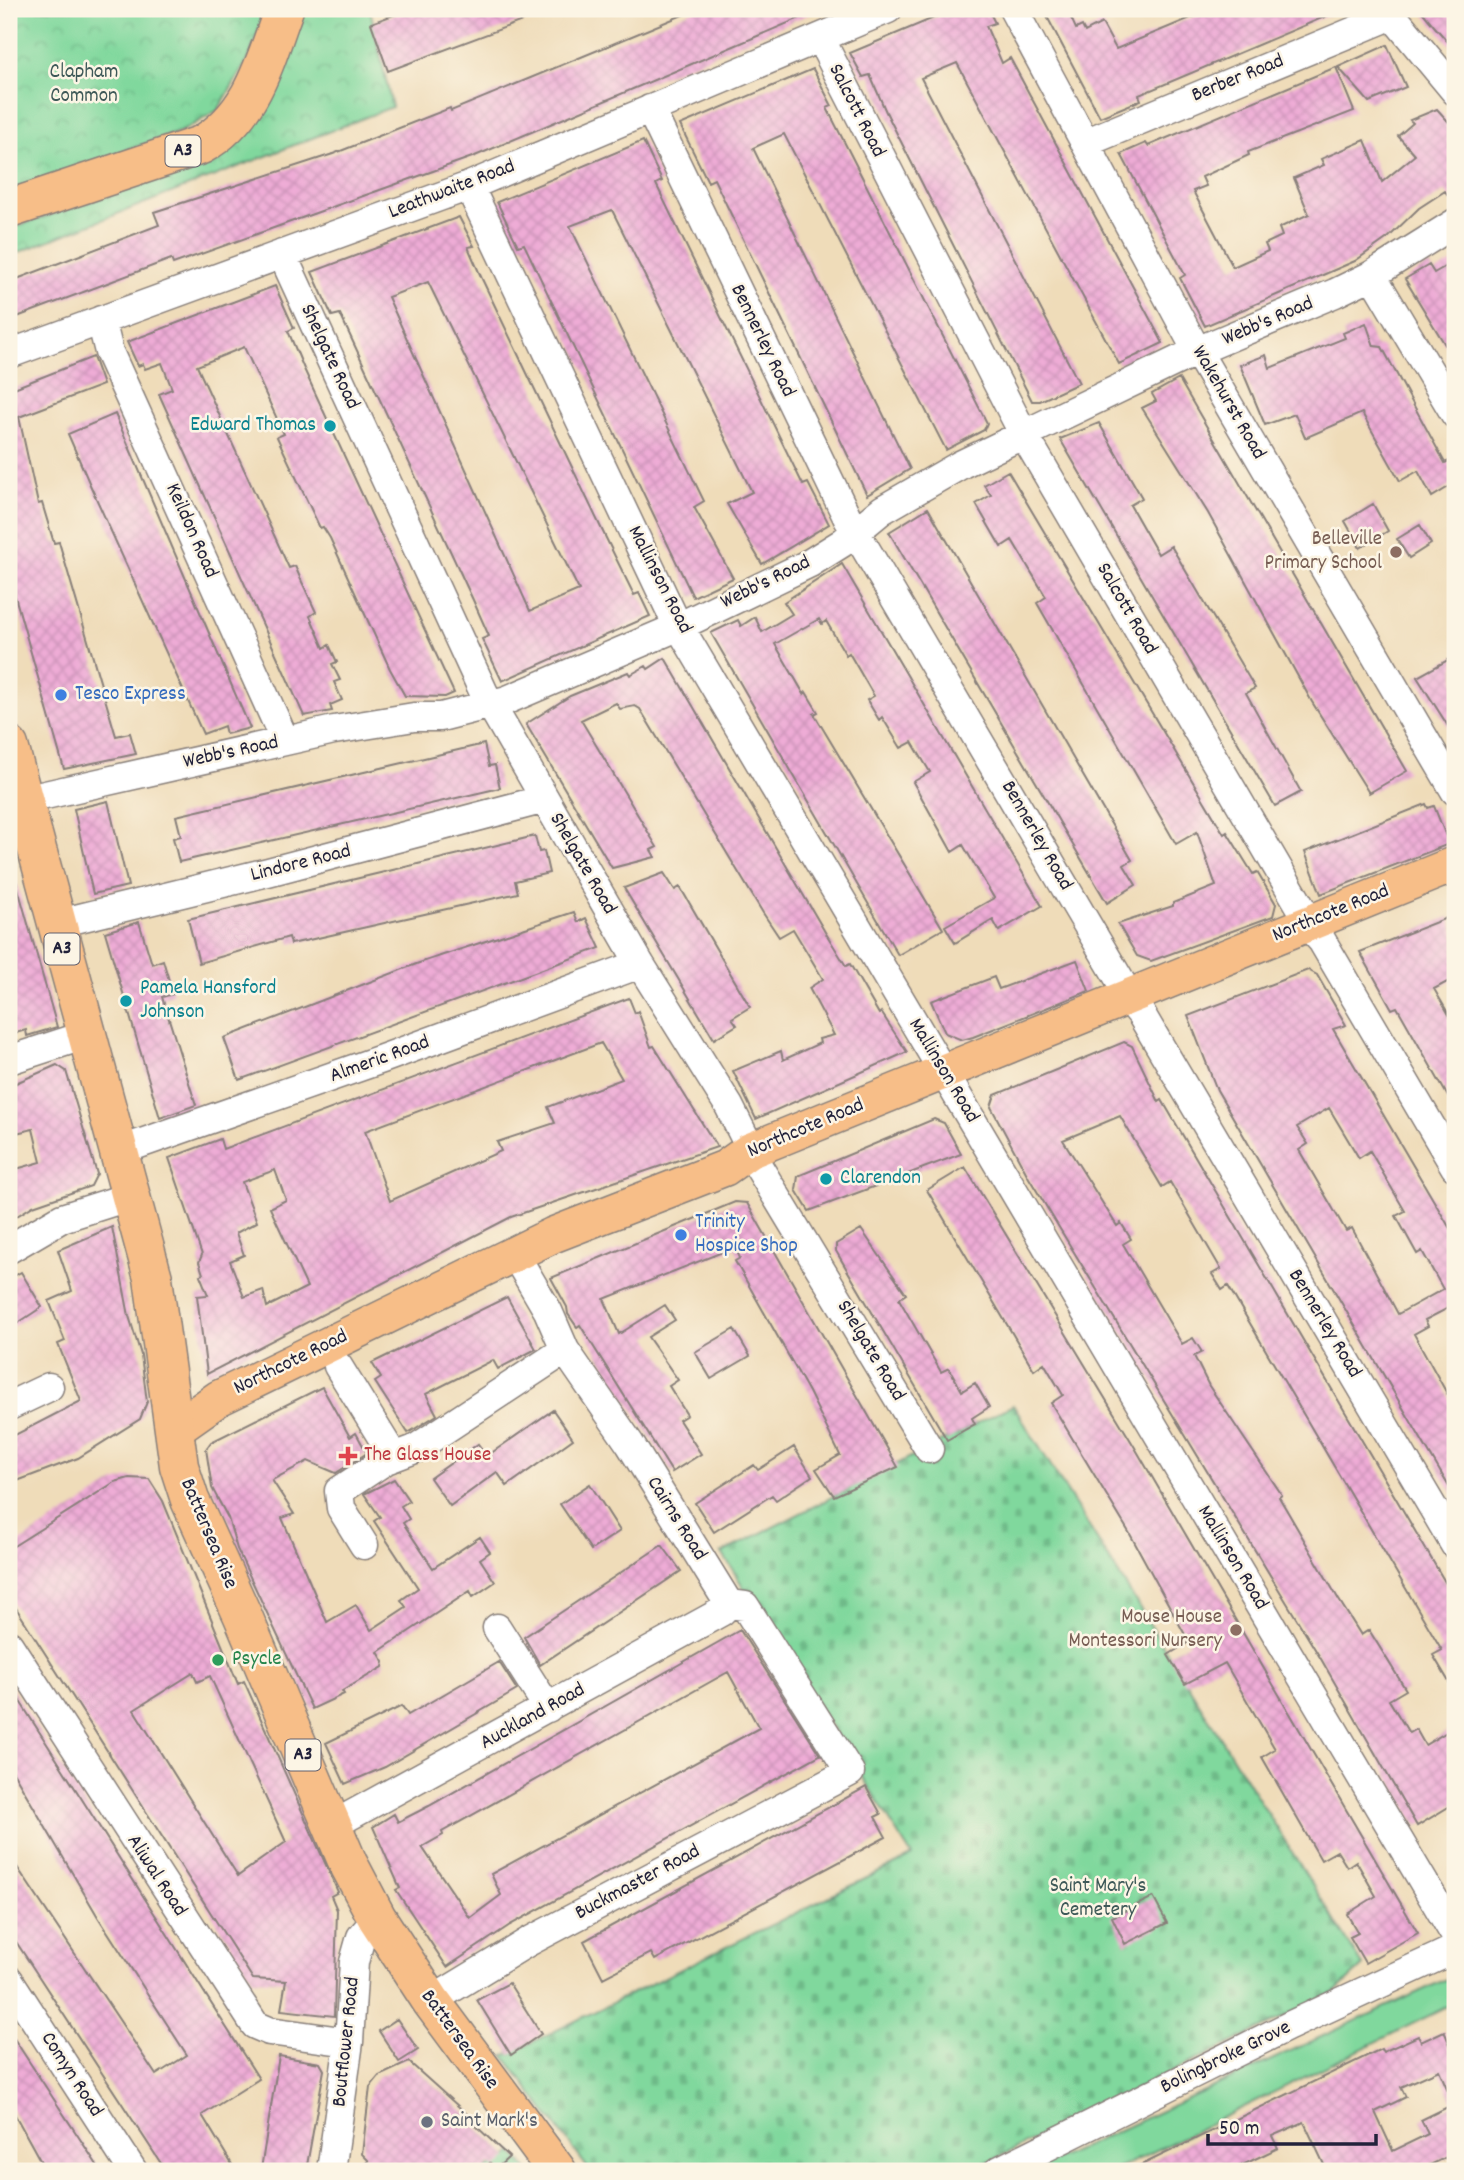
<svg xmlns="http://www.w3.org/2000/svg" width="1464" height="2180" viewBox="0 0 1464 2180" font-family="Dekko,sans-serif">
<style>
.grass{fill:#80d89d;stroke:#517d6c;stroke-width:2}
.cemetery{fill:url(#cemetery-stones);stroke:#517d6c;stroke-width:2}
.park{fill:url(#park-crowns);stroke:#517d6c;stroke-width:2}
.building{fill:url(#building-cross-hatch);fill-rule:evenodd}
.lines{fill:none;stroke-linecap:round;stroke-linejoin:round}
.minor-casing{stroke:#887f7a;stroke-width:31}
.major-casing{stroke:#887f7a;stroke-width:38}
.highway-casing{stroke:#887f7a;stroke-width:41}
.minor{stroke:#fff;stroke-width:28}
.major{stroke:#f7be88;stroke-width:35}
.highway{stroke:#f7be88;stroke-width:38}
.culture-dot{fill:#0f9aa8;stroke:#fcf5e5;stroke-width:2.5}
.education-dot{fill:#8d6e63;stroke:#fcf5e5;stroke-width:2.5}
.shop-dot{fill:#3f7fe0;stroke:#fcf5e5;stroke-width:2.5}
.health-dot{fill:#e0444e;stroke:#fcf5e5;stroke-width:2.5}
.leisure-dot{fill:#2e9e5b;stroke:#fcf5e5;stroke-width:2.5}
.worship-dot{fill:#6b7280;stroke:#fcf5e5;stroke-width:2.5}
.labels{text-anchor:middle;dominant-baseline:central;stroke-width:5;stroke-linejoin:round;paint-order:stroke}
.shield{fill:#fcf5e5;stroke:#63616e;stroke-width:2}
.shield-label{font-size:19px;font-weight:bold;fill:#22223b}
.park-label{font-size:21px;fill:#3e5958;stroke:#fcf5e5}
.street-label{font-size:21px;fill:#22223b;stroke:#fcf5e5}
.culture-label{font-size:21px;fill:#0d838f;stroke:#fcf5e5;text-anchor:start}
.education-label{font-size:21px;fill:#785e54;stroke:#fcf5e5;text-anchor:end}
.shop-label{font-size:21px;fill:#366cbe;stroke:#fcf5e5;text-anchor:start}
.health-label{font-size:21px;fill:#be3a42;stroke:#fcf5e5;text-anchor:start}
.leisure-label{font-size:21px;fill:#27864d;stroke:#fcf5e5;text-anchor:start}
.worship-label{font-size:21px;fill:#5b616d;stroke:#fcf5e5;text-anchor:start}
</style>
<defs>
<pattern id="cemetery-stones" width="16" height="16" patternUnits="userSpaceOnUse" patternTransform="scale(1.75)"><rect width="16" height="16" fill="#80d89d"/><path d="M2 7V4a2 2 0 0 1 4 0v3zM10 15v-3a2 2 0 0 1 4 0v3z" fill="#6eb988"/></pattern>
<pattern id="park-crowns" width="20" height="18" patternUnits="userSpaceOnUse" patternTransform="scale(1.75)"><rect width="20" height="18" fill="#80d89d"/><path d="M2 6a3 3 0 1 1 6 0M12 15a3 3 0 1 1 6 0" fill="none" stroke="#6eb988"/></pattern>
<pattern id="building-cross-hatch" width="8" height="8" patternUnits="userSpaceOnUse" patternTransform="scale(1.75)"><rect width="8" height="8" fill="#eeacd6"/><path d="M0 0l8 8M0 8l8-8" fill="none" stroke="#cc94b9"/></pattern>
</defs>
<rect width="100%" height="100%" fill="#fcf5e5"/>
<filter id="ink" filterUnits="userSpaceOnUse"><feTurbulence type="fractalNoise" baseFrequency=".0143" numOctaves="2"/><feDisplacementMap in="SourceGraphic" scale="14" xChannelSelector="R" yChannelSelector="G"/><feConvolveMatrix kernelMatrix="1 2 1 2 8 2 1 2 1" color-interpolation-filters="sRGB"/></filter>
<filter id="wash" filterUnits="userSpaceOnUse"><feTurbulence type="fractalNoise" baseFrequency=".00686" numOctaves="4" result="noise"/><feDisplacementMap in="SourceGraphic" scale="28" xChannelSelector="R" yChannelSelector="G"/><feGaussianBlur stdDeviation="1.57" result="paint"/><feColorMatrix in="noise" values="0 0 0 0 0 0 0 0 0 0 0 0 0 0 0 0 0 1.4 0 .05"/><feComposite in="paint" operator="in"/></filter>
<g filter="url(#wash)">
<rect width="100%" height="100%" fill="#efdcb9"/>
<path class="grass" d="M1455,1975V2003L1114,2171H1031Z"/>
<path class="cemetery" d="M1013,1405L1363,1966L1335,1992L970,2171H590L504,2056L912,1856L722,1553Z"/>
<path class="park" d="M9,9H266L249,58L218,110L182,131L9,191Z
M304,9H370L392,107L9,256V229L196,165L238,142L262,115L274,91Z
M513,2152L528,2171H483C492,2162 505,2162 513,2152Z"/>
<g id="blocks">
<path class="building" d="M410,9H549V11L388,71L371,23Z
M697,9H821L475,156L173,264L171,259L9,320V282L159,225L154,212L333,154L450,108L451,111Z
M955,9H988L995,23L986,26L1002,63L1010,58L1163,343L1119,364L957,63L921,78L1079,383L1040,401H1032L886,112L870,75L863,77L850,53Z
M1043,9H1067L1076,29L1082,26L1085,32L1102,23L1116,49L1212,9L1341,10L1139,95L1141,100L1100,117Z
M1420,9H1455V50L1434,26Z
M1387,45L1406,87L1369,102L1338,67Z
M1336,67L1354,111L1248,152L1249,155L1202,177L1206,186L1193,191L1233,267L1268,251L1265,244L1282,236L1279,228L1309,214L1294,178L1324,165L1321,159L1365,140L1382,182L1415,155L1398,136L1413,123L1410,120L1437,109L1455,129V205L1445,191L1419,208L1389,237L1355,261L1205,326L1180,278L1185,275L1121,154L1146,143L1148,146Z
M813,69L832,106L827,108L987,423L984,430L946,450L784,134L753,148L910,469L867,495L714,179L708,182L680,125Z
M643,141L662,181L656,184L673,219L803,485L808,483L829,524L762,564L727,504L752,492L612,210L570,226L704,501L694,507L733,578L693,597L524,244L518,246L497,202Z
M459,217L474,246L468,247L482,279L603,532L634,595L639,593L650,616L502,681L482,639L489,636L473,600L340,314L332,316L312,272ZM428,282L579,590L530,611L388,297Z
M1455,261V361L1405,279L1429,265L1434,273Z
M275,286L294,328L288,331L304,369L454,693L445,697L405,696L390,669L330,538L323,527L320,528L277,437L284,434L244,347L197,366L289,568L295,566L302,582L316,612L310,616L324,648L329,645L337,662L332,664L340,680L334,682L342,700L330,705L332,711L304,716L159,394L172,389L162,363L145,369L143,364L138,366L127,342Z
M1366,323L1374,346L1382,347L1445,463L1449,461L1455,472V483L1432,497L1418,471L1400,481L1362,413L1305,438L1295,414L1265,425L1240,365L1266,355L1270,368L1345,338L1343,333Z
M93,357L103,385L19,417L38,504L42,503L54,543L59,542L116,736L130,733L136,754L64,769L9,575V390Z
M1179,379L1407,771L1369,793L1312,702L1208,513L1142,408L1156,401L1152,394Z
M115,414L218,654L250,728L226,734L224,726L203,734L91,487L68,434Z
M1099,423L1142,498L1130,505L1158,554L1171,546L1255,688L1246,693L1301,792L1275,806L1060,439Z
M1008,471L1224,834L1227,832L1253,874L1257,872L1276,904L1273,916L1151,961L1137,956L1118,924L1173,906V903L1216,886L1197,832L1176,844L1037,603L1046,597L1012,540L1001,547L976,504L991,495L984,485Z
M1373,504L1388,531L1360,548L1345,521Z
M928,508L1132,860L1124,865L1136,885L1107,903L889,532Z
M1420,525L1431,544L1409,558L1397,539Z
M842,564L1042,906L999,931L993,920L955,943L945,926L994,898L963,845L952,852L913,782L930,772L912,742L901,748L882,717L879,720L867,700L874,696L849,653L846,655L826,621L822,624L819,619L775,644L804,694L806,692L818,712L814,714L943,929L898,955L711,633L738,620L741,626L755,617L762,632L792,614L784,602Z
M1455,656V737L1417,677Z
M665,658L825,932L846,966L850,964L879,1014L881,1012L907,1052L756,1119L733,1071L781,1051L783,1060L820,1043L819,1039L834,1035L809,988L823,979L793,929L779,937L763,913L640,709L635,706L620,709L616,703L581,720L657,847L651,850L655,857L612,868L526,724L570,696L628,672L630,675L646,666L648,669Z
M484,744L489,766L495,765L500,788L179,862L173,838L181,836L176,816Z
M108,801L128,886L93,894L74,809Z
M1426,804L1428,808L1434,806L1449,844L1321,894L1305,852Z
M535,836L539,852L544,851L549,873L515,881L518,893L291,944L289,937L199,963L188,919Z
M664,873L675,890L680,887L750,1007L732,1018L737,1025L714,1039L624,888Z
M14,874L57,1027L27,1036L26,1030L9,1035V875Z
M574,912L578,922L586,918L600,948L239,1080L224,1038L419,963Z
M1449,917L1455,932V978L1434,989L1455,1025V1109L1397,1007L1392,1009L1360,952Z
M139,922L152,964L163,960L173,994L162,997L196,1105L160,1118L105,932Z
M1077,960L1089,991L973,1037L962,1040L945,1033L931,1001L994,977L999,989Z
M1308,970L1317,975L1346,1025L1333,1029L1455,1237V1312L1452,1306L1425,1320L1428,1326L1414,1334L1455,1408V1497L1217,1090L1188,1016ZM1329,1108L1359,1158L1370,1151L1405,1211L1396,1216L1417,1254L1422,1251L1443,1289L1398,1314L1352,1228L1346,1231L1299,1150L1308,1144L1297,1127Z
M629,998L635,1013L638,1011L651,1047L654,1046L717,1147L511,1217L207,1374L197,1296L208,1295L200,1275L203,1274L199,1262L202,1255L169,1158L220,1139L223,1149ZM601,1043L622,1079L548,1107L555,1123L497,1142L501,1151L390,1201L365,1131ZM275,1170L286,1200L270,1208L307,1287L267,1307L263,1290L244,1297L230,1261L244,1255L236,1233L257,1222L242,1182Z
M1124,1042L1132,1046L1159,1102L1162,1100L1455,1599V1692L1433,1655L1442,1650L1228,1286L1222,1290L1212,1274L1221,1269L1170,1182L1162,1187L1120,1116L1063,1140L1117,1226L1121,1223L1131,1239L1123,1244L1182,1344L1193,1338L1202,1352L1194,1356L1209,1386L1282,1495L1279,1497L1339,1600L1361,1635L1369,1630L1406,1690L1389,1700L1409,1733L1416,1729L1425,1745L1455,1727V1803L1417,1826L1321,1659L1029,1178L991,1107L995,1095Z
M57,1065L66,1071L97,1174L91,1186L33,1206L9,1221V1171L41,1162L33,1129L16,1133L9,1117V1086Z
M934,1119L944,1123L961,1154L809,1211L796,1190L798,1176Z
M965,1167L1134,1446L1418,1933L1365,1963L1350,1937L1358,1933L1347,1914L1376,1896L1356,1861L1347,1867L1337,1851L1321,1860L1262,1757L1275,1749L1225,1663L1185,1684L1168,1655L1189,1642L1130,1534L1051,1403L1063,1395L1044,1363L1034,1370L927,1190Z
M735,1202L747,1203L898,1467L834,1496L816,1469L840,1455L809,1392L735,1261L740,1258L735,1247L604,1299L619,1334L665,1305L675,1320L648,1337L678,1380L669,1386L687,1415L679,1420L701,1454L672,1472L580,1325L577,1327L568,1314L567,1307L551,1278Z
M112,1227L129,1316L141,1355L147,1402L140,1419L78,1458L9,1484V1438L81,1401L58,1344L65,1341L49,1301L72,1291L58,1250Z
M861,1229L906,1294L899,1299L941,1372L949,1368L962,1391L975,1383L989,1407L972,1418L975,1424L947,1440L836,1251V1244Z
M21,1272L42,1307L9,1329V1279Z
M507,1297L536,1349L498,1369L493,1360L426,1394L437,1415L408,1433L375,1382L381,1378L372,1363Z
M734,1329L750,1356L711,1379L695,1352Z
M322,1387L350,1437L356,1433L367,1453L336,1473L308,1461L272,1480L294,1514L282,1518L327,1622L356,1605L371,1630L406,1607L401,1600L418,1588L374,1521L380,1517L364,1494L394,1479L409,1501L401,1506L409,1519L403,1523L433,1568L480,1537L490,1552L480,1559L495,1582L473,1597L470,1591L378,1652L384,1662L383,1667L342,1691L344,1694L312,1709L237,1549L228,1518L212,1488L206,1449L211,1442Z
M553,1410L573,1439L507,1486L497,1472L450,1506L430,1478L478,1444L487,1456Z
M794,1447L812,1476L776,1500L772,1495L714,1532L695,1503L754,1465L758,1470Z
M129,1478L149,1479L163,1501L238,1684L244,1681L338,1892L331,1896L337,1910L334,2016L281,2010L286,1981L253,1979L9,1597V1549L115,1482ZM193,1673L197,1682L210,1676L286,1842L238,1876L134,1710Z
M590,1484L620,1531L591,1550L560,1504Z
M662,1545L681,1571L540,1665L524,1637Z
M740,1630L820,1755L510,1925L447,1967L396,1890L400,1888L373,1827L394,1814L398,1822L429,1806ZM728,1672L759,1728L491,1874L501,1895L470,1918L422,1847L443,1835L442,1832Z
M499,1662L517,1690L385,1767L345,1784L326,1743L402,1706L408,1715Z
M9,1684L259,2079L202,2115L236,2171H166L9,1931V1855L156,2075L187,2055L98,1917L9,1765Z
M866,1787L881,1814L875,1817L886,1837L655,1960L651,1953L603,1978L584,1941Z
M1153,1897L1167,1923L1125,1944L1112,1917Z
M509,1983L541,2034L511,2055L477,2000Z
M397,2019L418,2050L399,2062L379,2031Z
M9,2031L101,2171H46L9,2104Z
M1444,2031L1455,2056V2123L1447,2127L1455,2144V2153L1418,2171H1327L1304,2122L1272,2136L1278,2148L1230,2171H1129L1381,2049L1383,2052L1418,2036L1421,2042ZM1439,2070L1454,2104L1421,2120L1428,2134L1393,2151L1375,2112L1406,2097L1401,2087Z
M279,2056L320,2063L324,2070L306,2171L261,2169Z
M409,2062L478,2124L476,2126L509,2157L496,2169L490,2163L483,2171H359L369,2161L362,2154L370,2087L379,2076Z"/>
</g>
</g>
<g filter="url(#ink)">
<use href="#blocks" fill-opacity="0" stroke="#887f7a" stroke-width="2"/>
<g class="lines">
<g class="minor-casing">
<path id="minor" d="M1013,9L1197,351L1455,791
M1387,9L1455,91
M820,38L1023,433L1303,911L1307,924L1322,941L1455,1167
M650,109L848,519L1121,982L1127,997L1141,1014L1455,1545
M1085,143L1381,20L1391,13
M469,186L673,616L1455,1935
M282,254L484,693L640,964L729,1106L747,1142L749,1151L929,1449
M1372,275L1455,414
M101,320L109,352L285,741
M9,354L469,186L888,9
M23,800L334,730L414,717H441L507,700L680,626L810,563L842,543L882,510L962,464L1197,351L1335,293L1372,275L1455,223
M55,924L268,872L545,799
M9,1060L86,1035
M119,1151L382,1059L640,964
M9,1249L62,1218L131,1196
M514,1253L548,1311L565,1350L630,1444L729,1604
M338,1366L394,1457
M9,1406L49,1387
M364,1545L341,1508L339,1491L386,1460L415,1449L565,1350
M497,1628L548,1708
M9,1645L255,2025L269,2031L349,2042
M333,1825L721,1612L729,1604
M9,1980L133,2171
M431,2001L528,1942L850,1772L745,1606L729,1604
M331,2171L349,2042L354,1962L361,1937L377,1918
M998,2171L1289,2026L1455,1949"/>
</g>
<g class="major-casing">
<path id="major" d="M175,1429L219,1398L553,1235L725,1168L749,1151L1455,864"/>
</g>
<g class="highway-casing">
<path id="highway" d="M9,209L201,145C253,116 265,60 284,9
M9,746L153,1278L179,1466L190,1500L242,1614L348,1863L377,1918L431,2001L557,2171"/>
</g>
<use href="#minor" class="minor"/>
<use href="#major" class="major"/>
<use href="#highway" class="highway"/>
</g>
</g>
<g class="culture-dot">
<circle cx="330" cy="426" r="7"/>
<circle cx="126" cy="1001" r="7"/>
<circle cx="826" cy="1179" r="7"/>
</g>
<g class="education-dot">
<circle cx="1396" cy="552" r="7"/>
<circle cx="1236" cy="1630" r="7"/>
</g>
<g class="shop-dot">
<circle cx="61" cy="695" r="7"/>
<circle cx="681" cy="1235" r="7"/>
</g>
<path class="health-dot" d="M344.5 1445.5h7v7h7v7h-7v7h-7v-7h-7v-7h7z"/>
<circle class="leisure-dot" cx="218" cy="1660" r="7"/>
<circle class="worship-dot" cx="427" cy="2122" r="7"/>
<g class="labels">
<g class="shield">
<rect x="165.5" y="135.5" width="35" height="31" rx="5"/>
<rect x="44.5" y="933.5" width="35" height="31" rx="5"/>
<rect x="285.5" y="1739.5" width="35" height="31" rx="5"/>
</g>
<g class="shield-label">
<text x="183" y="151">A3</text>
<text x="62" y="949">A3</text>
<text x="303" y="1755">A3</text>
</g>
<g class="park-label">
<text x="84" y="73">Clapham<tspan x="84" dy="24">Common</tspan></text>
<text x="1098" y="1887">Saint Mary's<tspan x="1098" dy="24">Cemetery</tspan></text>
</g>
<g class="street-label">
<text transform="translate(1238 79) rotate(-22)">Berber Road</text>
<text transform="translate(856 111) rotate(63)">Salcott Road</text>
<text transform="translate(452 190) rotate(-21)">Leathwaite Road</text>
<text transform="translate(1268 322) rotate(-23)">Webb's Road</text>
<text transform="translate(762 341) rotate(64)">Bennerley Road</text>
<text transform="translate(329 357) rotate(65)">Shelgate Road</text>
<text transform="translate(1228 403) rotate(60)">Wakehurst Road</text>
<text transform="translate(191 531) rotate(66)">Keildon Road</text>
<text transform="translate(659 580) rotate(63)">Mallinson Road</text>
<text transform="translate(766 583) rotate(-26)">Webb's Road</text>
<text transform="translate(1126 609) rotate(60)">Salcott Road</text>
<text transform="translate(231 753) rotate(-12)">Webb's Road</text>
<text transform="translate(1036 836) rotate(60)">Bennerley Road</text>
<text transform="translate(301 864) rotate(-14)">Lindore Road</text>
<text transform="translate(582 864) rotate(60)">Shelgate Road</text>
<text transform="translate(1331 914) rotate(-22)">Northcote Road</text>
<text transform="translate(380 1060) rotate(-20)">Almeric Road</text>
<text transform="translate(943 1071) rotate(59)">Mallinson Road</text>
<text transform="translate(806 1129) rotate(-23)">Northcote Road</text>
<text transform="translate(1324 1324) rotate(59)">Bennerley Road</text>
<text transform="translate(870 1351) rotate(59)">Shelgate Road</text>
<text transform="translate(291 1363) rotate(-26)">Northcote Road</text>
<text transform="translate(676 1519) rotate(58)">Cairns Road</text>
<text transform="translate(208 1534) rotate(67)">Battersea Rise</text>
<text transform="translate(1232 1558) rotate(59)">Mallinson Road</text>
<text transform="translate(533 1717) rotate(-29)">Auckland Road</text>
<text transform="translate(156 1876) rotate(57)">Aliwal Road</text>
<text transform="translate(638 1883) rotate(-28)">Buckmaster Road</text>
<text transform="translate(459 2040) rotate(54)">Battersea Rise</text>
<text transform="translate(347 2042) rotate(-84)">Boutflower Road</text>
<text transform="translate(1226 2058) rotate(-26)">Bolingbroke Grove</text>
<text transform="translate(71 2075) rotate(57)">Comyn Road</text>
</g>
<g class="culture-label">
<text x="316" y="426" text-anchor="end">Edward Thomas</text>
<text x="140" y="989">Pamela Hansford<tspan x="140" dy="24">Johnson</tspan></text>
<text x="840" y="1179">Clarendon</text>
</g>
<g class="education-label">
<text x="1382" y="540">Belleville<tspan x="1382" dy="24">Primary School</tspan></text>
<text x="1222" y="1618">Mouse House<tspan x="1222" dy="24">Montessori Nursery</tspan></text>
</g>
<g class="shop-label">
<text x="75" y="695">Tesco Express</text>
<text x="695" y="1223">Trinity<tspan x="695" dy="24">Hospice Shop</tspan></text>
</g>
<g class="health-label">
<text x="364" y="1456">The Glass House</text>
</g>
<g class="leisure-label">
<text x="232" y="1660">Psycle</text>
</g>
<g class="worship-label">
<text x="441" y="2122">Saint Mark's</text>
</g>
</g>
<rect width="1464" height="2180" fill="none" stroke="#fcf5e5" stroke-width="35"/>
<path d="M1208 2134v10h168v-10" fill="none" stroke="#22223b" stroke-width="3.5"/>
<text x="1219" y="2134" font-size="21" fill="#22223b" stroke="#fcf5e5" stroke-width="5" paint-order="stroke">50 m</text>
</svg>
